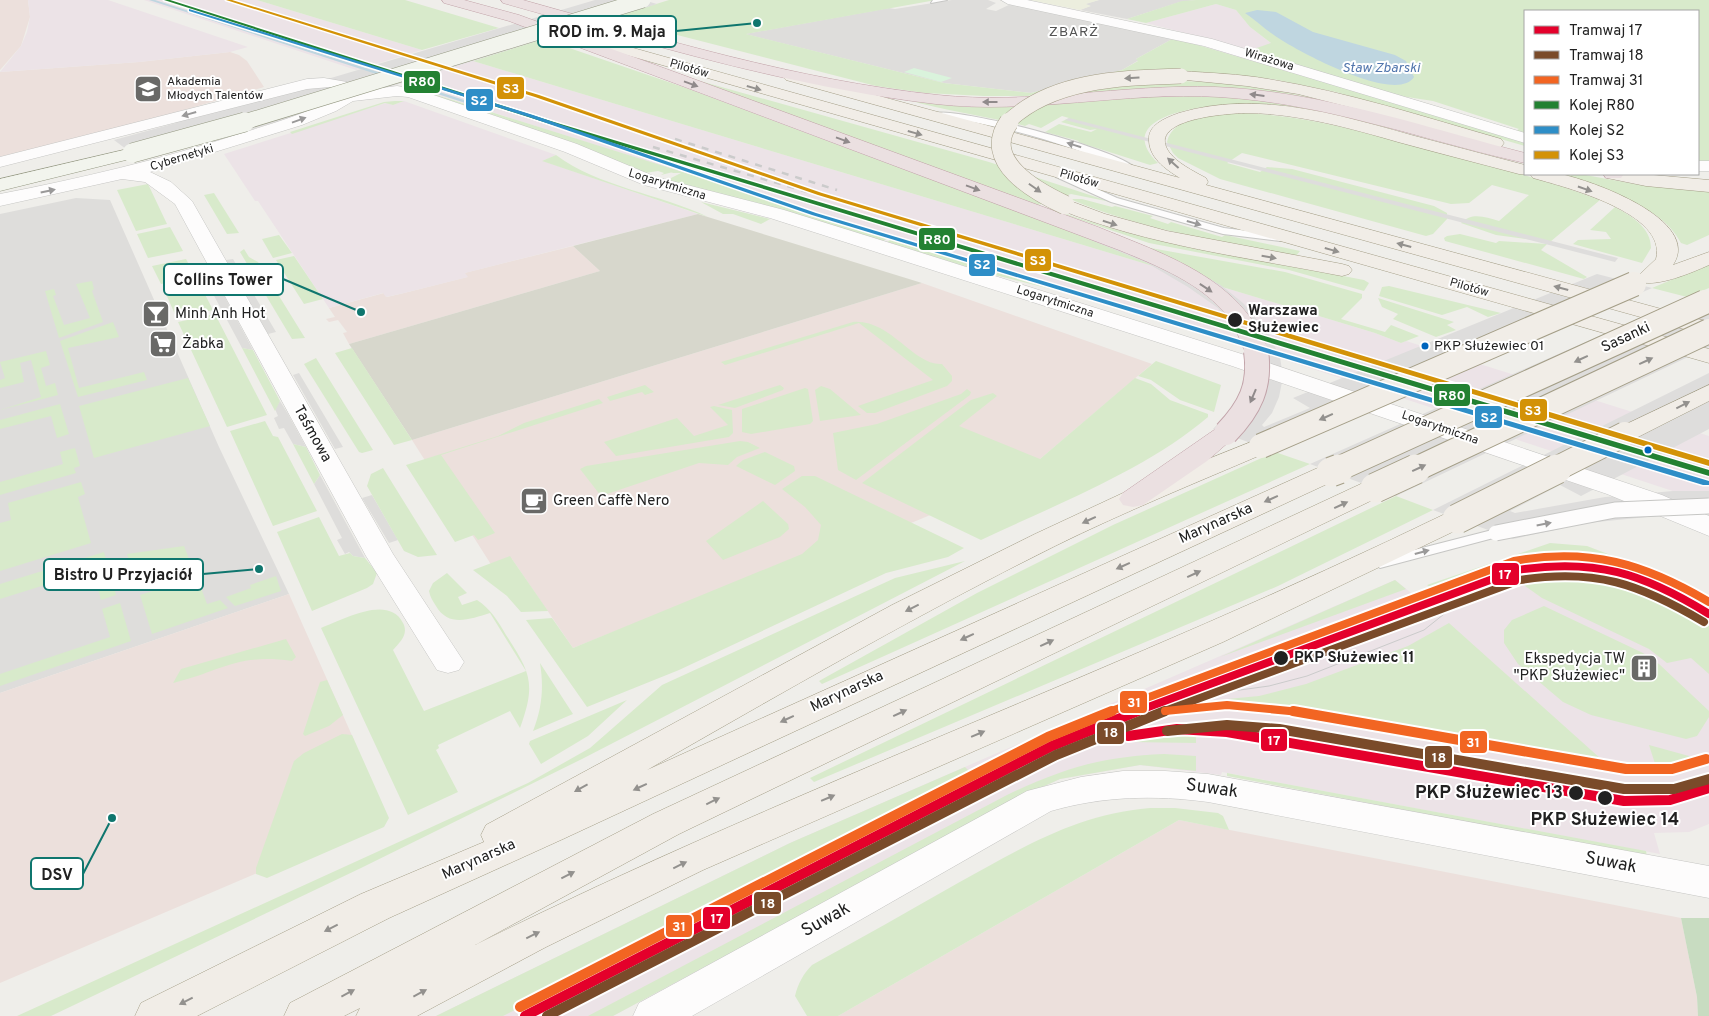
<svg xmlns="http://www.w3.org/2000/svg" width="1709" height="1016" viewBox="0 0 1709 1016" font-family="Overpass,sans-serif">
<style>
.residential{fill:#dedddb}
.commercial{fill:#ece0dc}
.industrial{fill:#ece3e7}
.construction{fill:#d7d7cc}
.farmland{fill:#eceede}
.grass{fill:#d8eacb}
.forest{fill:#c8dcc1}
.park{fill:#daf3dc}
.water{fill:#bfd6e0}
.pier{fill:#dedddc}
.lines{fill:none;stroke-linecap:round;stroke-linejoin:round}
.stream{fill:#bfd6e0;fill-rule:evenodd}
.lane-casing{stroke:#c6c6c4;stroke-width:2}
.street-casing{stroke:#c6c6c4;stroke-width:1}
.secondary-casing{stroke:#949882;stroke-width:1}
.primary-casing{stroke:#a49e87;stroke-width:1}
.highway-casing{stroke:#c2a3a9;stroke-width:1}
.lane{fill:#fdfcfc;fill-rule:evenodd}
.street{fill:#fdfcfc;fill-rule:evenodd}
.secondary{fill:#f2f4ed;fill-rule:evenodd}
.primary{fill:#f1ede7;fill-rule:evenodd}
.highway{fill:#ebe0e1;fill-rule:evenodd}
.tram{stroke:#cbcbcb;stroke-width:1}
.rail{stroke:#cbcbcb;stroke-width:2.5;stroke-dasharray:7 7;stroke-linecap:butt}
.lane-bridge-casing{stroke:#c6c6c4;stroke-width:17;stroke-linecap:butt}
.secondary-bridge-far1-casing{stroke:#949882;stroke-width:16;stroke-linecap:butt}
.secondary-bridge-casing{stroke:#949882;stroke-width:20;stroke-linecap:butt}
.primary-bridge-far3-casing{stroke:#a49e87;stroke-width:16;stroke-linecap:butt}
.primary-bridge-far2-casing{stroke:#a49e87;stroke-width:20;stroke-linecap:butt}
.primary-bridge-far1-casing{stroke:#a49e87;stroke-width:26;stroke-linecap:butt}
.primary-bridge-casing{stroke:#a49e87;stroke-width:31;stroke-linecap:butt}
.highway-bridge-casing{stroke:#c2a3a9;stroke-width:26;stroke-linecap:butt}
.lane-bridge{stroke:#fdfcfc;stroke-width:15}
.secondary-bridge-far1{stroke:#f2f4ed;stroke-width:15}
.secondary-bridge{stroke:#f2f4ed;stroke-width:19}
.primary-bridge-far3{stroke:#f1ede7;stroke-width:15}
.primary-bridge-far2{stroke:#f1ede7;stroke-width:19}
.primary-bridge-far1{stroke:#f1ede7;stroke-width:24}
.primary-bridge{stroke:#f1ede7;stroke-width:29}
.highway-bridge{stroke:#ebe0e1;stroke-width:24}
.rail-1-casing{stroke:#fff;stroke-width:3}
.rail-2-casing{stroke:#fff;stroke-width:3}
.rail-3-casing{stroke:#fff;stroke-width:3}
.rail-1{fill:#238132;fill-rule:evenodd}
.rail-2{fill:#2e8ec7;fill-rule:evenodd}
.rail-3{fill:#d39207;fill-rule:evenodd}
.tram-1-far1-casing{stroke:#fff;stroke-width:12}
.tram-1-casing{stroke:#fff;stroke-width:14}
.tram-2-far1-casing{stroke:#fff;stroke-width:12}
.tram-2-casing{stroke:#fff;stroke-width:14}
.tram-3-far1-casing{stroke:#fff;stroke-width:12}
.tram-3-casing{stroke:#fff;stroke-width:14}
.tram-1-far1{stroke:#e4002b;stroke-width:8}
.tram-1{stroke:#e4002b;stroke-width:10}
.tram-2-far1{stroke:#7a4b2a;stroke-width:8}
.tram-2{stroke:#7a4b2a;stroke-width:10}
.tram-3-far1{stroke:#f26522;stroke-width:8}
.tram-3{stroke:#f26522;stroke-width:10}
.oneway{fill:#93918e}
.oneway2{fill:#908a8b}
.oneway3{fill:#9a9999}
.stop-dot{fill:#212121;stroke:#fff;stroke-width:2}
.bus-dot{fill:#0065bd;stroke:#fff;stroke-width:2}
.labels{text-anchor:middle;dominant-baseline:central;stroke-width:4;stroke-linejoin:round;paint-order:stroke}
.far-street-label{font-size:12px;fill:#212121;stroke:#fff}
.far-poi-label{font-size:12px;fill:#212121;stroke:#fff;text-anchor:start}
.far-neighbourhood-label{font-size:14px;letter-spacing:1px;fill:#545454;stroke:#fff}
.far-water-label{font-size:14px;font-style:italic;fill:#5175ac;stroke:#fff}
.bus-label{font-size:14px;fill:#212121;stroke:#fff;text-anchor:start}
.stop-label{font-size:15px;font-weight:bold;fill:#212121;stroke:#fff;text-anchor:start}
.poi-label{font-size:15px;fill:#212121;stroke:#fff;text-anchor:start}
.street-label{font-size:15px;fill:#212121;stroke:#fff}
.near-street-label{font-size:18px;fill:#212121;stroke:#fff}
.near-stop-label{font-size:18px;font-weight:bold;fill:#212121;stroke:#fff;text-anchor:end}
.leader{fill:none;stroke:#0f766e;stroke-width:2}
.callout-dot{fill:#0f766e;stroke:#fff;stroke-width:2}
.callout{fill:#fff;stroke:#0f766e;stroke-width:2}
.callout-label{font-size:16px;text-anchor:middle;font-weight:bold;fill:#212121}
.line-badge{stroke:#fff;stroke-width:2}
.badge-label{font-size:14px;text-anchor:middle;font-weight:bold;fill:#fff}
</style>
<rect width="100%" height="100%" fill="#efeeea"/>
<path class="residential" d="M952,0H988L996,3L986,9L996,11L1011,4L1174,38L1136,59L1139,60L1122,70L1031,93L944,83L745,34L889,8L895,9Z
M1099,0H1196L1180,2L1127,19L1080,10L1090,6L1084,4Z
M76,198L110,200L219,447L289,594L0,693V214Z
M233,259L276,332L268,334L226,260Z
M211,271L253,350L242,348L204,277Z
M299,373L343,447L335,449L293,375Z
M280,401L288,414L306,447L293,444L284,428L279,429L274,418L278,416L275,409Z
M320,475L365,558L353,556L349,552L345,554L337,540L342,538L314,484Z
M372,495L398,540L389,543L362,498Z"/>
<path class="commercial" d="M0,0H28L30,17L21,46L0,70Z
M230,52L239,55L247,61L264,87L139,123L0,157V72L139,62Z
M573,246L600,271L349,344L343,333L347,332L338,320L329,322L326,319L335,317L329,308L384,293L387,297L404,293L467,277L464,273Z
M922,283L1152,364L1040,459L1037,471L911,523L741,581L573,648L512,559L492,566L412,440Z
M289,594L354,740L349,742L283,862L0,983V693Z
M1179,820L1681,918L1697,997L1698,1016H838Z"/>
<path class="industrial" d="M28,0H108L248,47L230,52L139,62L0,72L21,46L27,32L30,17Z
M144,0H257L422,50L356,70Z
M1216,4L1236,10L1250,27L1272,44L1251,50L1146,23Z
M473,61L1375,333L1401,343L1406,341L1709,436V503L1518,440L1503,431L1092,297L684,173L400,83Z
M404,101L556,155L543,161L698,214L465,273L468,277L404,293L386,297L383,293L329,308L258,201H255L224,154L386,103L393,105Z
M1566,557L1597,560L1627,567L1675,585L1709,606V824L1689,832L1654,833L1660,854L1222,772L1221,775L1140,765L1060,779L1027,794L613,1016H436L790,843L1395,580L1420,600L1510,565L1543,558Z"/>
<path class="construction" d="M698,214L922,283L412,440L349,344L600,271L573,246Z"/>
<path class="farmland" d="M1029,0H1099L1086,4L1091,6L1080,10Z"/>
<path class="grass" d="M257,0H405L499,28L422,50Z
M669,0H936L746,34L944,83L1031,93L1122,70L1138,61L1136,59L1174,38L1525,141V146L1336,92L1273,79L1229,74L1179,72L1045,90L1028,96H984L925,93L876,86L611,18Z
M1196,0H1709V163H1698V11H1525V135L1514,132L1519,129L1433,101L1394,95L1251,50L1271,43L1250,27L1236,10L1216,4L1146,23L1127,19L1182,1Z
M543,39L686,88L919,175L693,79L989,162L1111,202L1071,194L1032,207L1145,247L1285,272L1362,294V298L1341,319L1385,332L1391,325L1419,336L1401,343L1375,333L473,61Z
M1151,80C1220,81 1278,88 1345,106C1252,84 1167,85 1073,94Z
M405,85L890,237L883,241L670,181L671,178L681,173H671L673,172L661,175L664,173L658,171L645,173L575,144L403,86Z
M1222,96L1278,101L1394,128L1389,130C1356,124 1323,118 1290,112C1276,110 1260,105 1245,104C1216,103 1107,113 1158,163L1150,165L1078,142L1079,141L1045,132L1059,124L1091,132L1097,129L1090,130L1061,122L1069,118L1062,116L1041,128L1029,124L1025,126C986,116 947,111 908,100Z
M395,101H404L393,105L385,103L292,134L290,132L384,102Z
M1225,113C1297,112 1363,132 1431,150C1488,165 1545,179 1600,200L1550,242L1496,235L1461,223C1472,212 1485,217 1499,221L1529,195L1492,185L1469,203L1451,204L1242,153L1227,163L1260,172L1267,167L1292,169L1434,206L1447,213V219L1433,234L1426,236L1220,179L1178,158L1173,153L1167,142C1173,117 1205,117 1225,113Z
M556,155C599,187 660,194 708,217L542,161Z
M1554,174H1580L1640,185L1709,191V235L1687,245L1681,243C1659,201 1596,189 1554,174Z
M148,184L167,224L136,231L117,190Z
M214,193L239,233L227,234L204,195Z
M1070,199H1082L1112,207L1115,206L1153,216L1150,218L1168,224L1171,222L1222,237L1225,235L1300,251L1296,256C1220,241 1142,230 1070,199Z
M701,202L770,219L761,224L733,214H723Z
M1615,207C1631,216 1651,227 1651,248L1642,263L1573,244L1578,240L1611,239L1606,232L1590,230Z
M1053,209C1153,247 1259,259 1364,280L1369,283L1364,291L1289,270L1149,243L1051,210Z
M170,227L183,251L148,258L137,234Z
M1460,234L1496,243L1499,241L1547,244L1541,250L1587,277L1584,279L1445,241L1444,238L1447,236Z
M279,235L292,253L273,258L262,239Z
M894,238L1066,289L1063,292L979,271L887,242Z
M244,249L249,257L258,262L305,338L292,339L240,252Z
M294,256L323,299L304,304L276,260Z
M186,259L195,276L161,284L152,266Z
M1709,264V288L1687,297L1652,288Z
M197,279L213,310L177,319L163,287Z
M92,281L94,289L92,291L103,322L59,338L45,291L54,289L56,295L53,296L64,325L90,318L76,284Z
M1389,286L1501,313L1488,317L1467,307L1442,315L1379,296L1382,287Z
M1378,298L1454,322L1447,325L1456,330L1436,337L1393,319L1398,314L1382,307Z
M215,314L267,415L227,427L178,322Z
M113,322L119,337L68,348L79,388L144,372L147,380L78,397L60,341Z
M853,322C891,319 913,366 942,364L952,376V381L947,386L875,413H867L858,406L933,380L859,323L725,365L721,362Z
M242,348L253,350L280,401L275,411Z
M352,348L412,440L394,445L335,353Z
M46,351L50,365L41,368L46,386L55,383L58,395L0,410L41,397L31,360L20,363L24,382L0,388V380L5,378L0,362Z
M316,358L373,450L362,453L359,452L304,364Z
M1156,361L1221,385L1214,412L1180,400L1151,380L1138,376Z
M188,378L210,426L94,458L79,406Z
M1135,378L1151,384L1170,400L1208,414V417C1146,470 1055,505 981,540L862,483L971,400L993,393L997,396L959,426L1040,459Z
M645,385L654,392L645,395L642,392L610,401L607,397Z
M780,385L784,388L783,390L735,408L718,405Z
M821,386L830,389L861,415L820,421L815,390Z
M805,388L808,389L813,421L810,424L751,434L742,432V409Z
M967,389L971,392L970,395L856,480L838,470L833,433L877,424L961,394Z
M599,399L603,403L441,455L495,533L478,540L474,535L455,542L406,465L498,436L524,423Z
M60,404L69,434L57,438L51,416L0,429V420Z
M714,406L732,410L733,433L729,437L616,456L604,442L677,418L694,436L728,425L710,407Z
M265,421L273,436L278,437L317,511L273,526L230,431Z
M740,441L748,442L760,448L737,457L728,465L699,463L601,496L580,469L586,466Z
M293,444L306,447L320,475L314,484Z
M75,448L80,466L74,468L76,473L0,495V482L63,464L60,452Z
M765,452L794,466L795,471L775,485L736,466L743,460Z
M1275,452L1310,464L822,684L819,681L977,593L1113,525Z
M383,468L437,555L418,557L404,551L367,486L371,474Z
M802,476H815L964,548L948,557L886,573L679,670L587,707L526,620L552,618L573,648L802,554L818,540L821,525L805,507L782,489Z
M81,482L85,494L78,497L91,543L0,571V523L11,520L8,503Z
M1396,496L1433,510L1278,586L814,782L810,778Z
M763,501L788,524L789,529L780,537L723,560L706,541Z
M319,517L339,556L350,553L353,556L365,558L377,573L373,584L367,588L312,611L277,532Z
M1550,543L1587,546L1668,577L1707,597L1709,606C1658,574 1592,546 1531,560C1498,567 1467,581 1436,592L1427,585Z
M184,546L193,569L138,588L127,554Z
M104,552L116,595L101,600L93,570L0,599V584Z
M510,556L512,559L548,611L521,612L507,596L473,570Z
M965,561L582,759L361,868L51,1016H17L528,783L590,748L662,685L895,578Z
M1554,568C1613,572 1656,585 1705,617L1709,621V674L1691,658L1667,663L1649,649L1542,598L1514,578Z
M447,573L467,593L458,597L462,605L477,600C490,608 498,621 506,635C531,673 536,684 520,728L510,711L438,745L439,748L436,750L458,792L408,815L321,628C343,620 388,594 403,623C409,634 400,642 393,650L424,711L526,671L490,613C470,619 449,628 436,606C433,601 430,597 429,591L433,583Z
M276,576L281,591L235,606L226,597L251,588L250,585Z
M197,577L207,604L220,600L228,608L152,634L140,595Z
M1395,580L1406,589L1220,657Z
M120,603L131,641L0,686V674L110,637L102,609Z
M1544,606L1643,653L1659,664L1709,711V717L1697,736L1686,739L1591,715L1563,702L1518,664L1504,643V630L1512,620Z
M1449,623L1601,759L1623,770L1321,717L1277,710L1219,706L1217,700L1259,696L1306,684L1408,646Z
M286,639L296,657L292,661C237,653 222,671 173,683L181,669Z
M540,663L573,714L533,731C542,708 544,688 540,663Z
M327,680L343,715L329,726L305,736L303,734L320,682Z
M627,700L588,736L541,764L529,744L530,741Z
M342,734L352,735L389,818L384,827L267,878L256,874V868L294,761L304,753Z
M1172,735L1196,736V743L1129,742Z
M1649,745L1707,761L1692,768L1658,773Z
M1164,754L1196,756V771L1140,765L1060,779L1027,794L613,1016H588L1007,795C1064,768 1100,757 1164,754Z
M965,767L973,775L503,1016H436L790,843Z
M1227,773L1646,851L1647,856L1227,776Z
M1150,808H1175L1218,813L1223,816L1229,830L1179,820L838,1016H807L795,996C798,984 803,974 812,965C861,938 909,911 958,883C1022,848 1076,814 1150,808Z"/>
<path class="forest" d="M1681,918H1709V1016H1698L1697,997Z"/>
<path class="park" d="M914,68L952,78L941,82L904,72Z"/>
<path class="water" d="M1257,10L1276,12L1313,32L1395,55L1406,61L1414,77C1397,104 1304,54 1283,41C1269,33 1258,22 1245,13Z"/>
<path class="pier" d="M595,0H643L657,4L233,135L142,161L114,140L176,123L173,122L219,111Z
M1069,118L1618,258L1615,262L1065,120Z
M935,168L1119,235L1186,265L1222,286L1243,303L1268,333L1280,357L1283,377L1279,397L1272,413L1262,425L1264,427L1310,408L1293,398L1597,274L1652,288L1275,452L1213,429L1227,414L1238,396L1244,381L1246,358L1243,345L1232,326L1218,308L1188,287L1147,263L1064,229Z
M1687,297L1709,303V347L1396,496L1310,464Z
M1709,373V429L1581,496L1560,485L1510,511L1515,513L1605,497L1673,491H1709V513L1657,516L1587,523L1513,539L1433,510Z"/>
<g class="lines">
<path class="stream" d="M149,0H155L495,110L490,111Z"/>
<g class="lane-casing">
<path id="lane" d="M933,0H947L931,3Z
M934,113C962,108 1114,148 1134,167L1127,169C1065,144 1003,124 937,117L933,115Z
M1056,173H1062L1117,198L1224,228L1280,235L1285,238L1280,241L1223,234L1111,202L1056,177Z
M1496,529L1501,530L1503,533L1501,536L1380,568L1373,563L1375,560Z"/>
</g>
<g class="street-casing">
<path id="street" d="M1001,0H1027L1212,39L1525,133V143L1204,46L1008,4Z
M324,78L347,82L358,91L397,86L416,89L577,144L656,177L784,210L906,248L1248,356L1662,495L1709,516V536L1607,494L1232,366L770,218L644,185L565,152L408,97L397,96L353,101L336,111L302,125L150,172L171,182L192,201L393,554L464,662L459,670L448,673L437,670L366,556L175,204L145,182L122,179L0,206V194C82,178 159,160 239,134C274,123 309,113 341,95L342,92L330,87L307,89L0,167V157L307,79Z
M1698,161H1709V171H1698Z
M1123,771H1165L1208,774L1709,866V898L1208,802C1155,795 1103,796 1051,811L692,1016H633L639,1003L1027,791L1081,777Z"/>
</g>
<g class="secondary-casing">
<path id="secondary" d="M132,148L138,149L141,153L138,157L0,191V179Z"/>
</g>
<g class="primary-casing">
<path id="primary" d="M551,25L1709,349V363L546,32L544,29Z
M1181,71C1210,73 1240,74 1268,79C1348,92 1424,117 1501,139L1504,143L1501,147L1495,148L1377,114L1298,94L1247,86L1176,79L1173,76Z
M791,72L1180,178C1165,169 1148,157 1149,138C1149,124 1168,117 1179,113C1256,90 1336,114 1411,135C1449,145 1487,155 1525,165V174C1536,174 1549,172 1560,174C1591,180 1703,220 1673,265L1709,252V265C1691,273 1658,287 1640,282L1636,278L1656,259C1668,213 1565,187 1533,178L1530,174H1519C1478,163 1438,153 1398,142C1350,128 1299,114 1249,113C1232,113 1145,118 1169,152C1177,163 1193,171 1206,178L1208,182L1206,185L1709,322V336L786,80L783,77L786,74Z
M1604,174H1642L1709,180V192L1646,186L1607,178Z
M1065,199L1105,214L1167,231L1342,264L1349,266L1352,270L1349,274L1342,276C1246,257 1150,246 1058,209L1055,205L1058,201Z
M1709,385V401L1634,439L1625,442L1616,439L1612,434L1616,429Z
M1261,438L1270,441L1274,446L1270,451C1198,482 1126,511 1055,546C916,615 782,693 647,770L1322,466L1331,464L1340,466L1344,472L1340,478L563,839L389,918L197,1016H135L141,1003L361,894L484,842L481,835L486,825L892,605L1035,534L1123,493Z
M1375,480L1385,482L1388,488L1385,494L679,834L475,945C793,787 1128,668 1447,513L1457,511L1467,513L1471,519L1467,525L1223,642L703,870L546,947L417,1016H356L360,1008L344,1016H284L290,1003L653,814L1365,482Z"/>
</g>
<g class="highway-casing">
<path id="highway" d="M442,0H464L519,15L1098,227C1163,254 1242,278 1268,351L1264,356L1256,358L1248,356C1240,344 1238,330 1229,318C1203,284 1158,266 1119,250L509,21L444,3Z
M501,0H523C659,38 796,80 938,95C1030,105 1122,84 1215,87C1321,91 1423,127 1525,153V163C1423,140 1325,103 1219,97C1125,91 1030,115 936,104C789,87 646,43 503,3Z
M1603,174H1624L1621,178H1606Z
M1226,425L1235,428L1239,433L1207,461L1143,505L1133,507L1123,505L1119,499L1123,493L1217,428Z"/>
</g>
<use href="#lane" class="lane"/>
<use href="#street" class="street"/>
<use href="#secondary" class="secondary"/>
<use href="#primary" class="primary"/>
<use href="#highway" class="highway"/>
<path class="tram" d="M1145,708L1189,697L1269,686L1307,676L1424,630L1478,587L1499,577"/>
<path class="rail" d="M675,139L837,190
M653,147L825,197"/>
<g class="lane-bridge-casing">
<path id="lane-bridge" d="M1496,533L1615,510L1709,506"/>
</g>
<g class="secondary-bridge-far1-casing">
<path id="secondary-bridge-far1" d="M241,123L643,0"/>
</g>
<g class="secondary-bridge-casing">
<path id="secondary-bridge" d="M132,153L245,122"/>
</g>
<g class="primary-bridge-far3-casing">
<path id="primary-bridge-far3" d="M1007,123C1051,79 1123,78 1181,76"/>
</g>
<g class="primary-bridge-far2-casing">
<path id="primary-bridge-far2" d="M1009,122C981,161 1035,191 1065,205"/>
</g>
<g class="primary-bridge-far1-casing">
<path id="primary-bridge-far1" d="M1261,446L1634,284
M1336,470L1705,302
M1414,470L1709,331
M1554,470L1625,434"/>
</g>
<g class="primary-bridge-casing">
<path id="primary-bridge" d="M1331,472L1339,469
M1375,488L1416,469
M1457,519L1557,469"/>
</g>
<g class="highway-bridge-casing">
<path id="highway-bridge" d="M1226,433C1250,408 1261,386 1256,351"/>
</g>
<use href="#lane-bridge" class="lane-bridge"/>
<use href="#secondary-bridge-far1" class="secondary-bridge-far1"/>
<use href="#secondary-bridge" class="secondary-bridge"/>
<use href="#primary-bridge-far3" class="primary-bridge-far3"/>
<use href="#primary-bridge-far2" class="primary-bridge-far2"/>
<use href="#primary-bridge-far1" class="primary-bridge-far1"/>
<use href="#primary-bridge" class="primary-bridge"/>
<use href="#highway-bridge" class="highway-bridge"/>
<g class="rail-1-casing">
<path id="rail-1" d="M164,0H170L554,122L1709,470V476L550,124Z"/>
</g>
<g class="rail-2-casing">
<path id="rail-2" d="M189,9L533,115L816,213L1709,481V485H1703L812,215L529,117L189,11Z"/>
</g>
<g class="rail-3-casing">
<path id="rail-3" d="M226,0H232L539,95L822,193L1709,460V466L818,195L535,97Z"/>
</g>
<use href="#rail-1" class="rail-1"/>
<use href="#rail-2" class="rail-2"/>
<use href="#rail-3" class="rail-3"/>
<g class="tram-1-far1-casing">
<path id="tram-1-far1" d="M1135,712L1517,570C1595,558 1643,573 1709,614"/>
</g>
<g class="tram-1-casing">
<path id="tram-1" d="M1128,736L1177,729L1227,732L1624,801L1670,800L1709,788
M525,1016L1052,746L1138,711"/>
</g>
<g class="tram-2-far1-casing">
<path id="tram-2-far1" d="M1162,712L1520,580C1595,568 1640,584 1704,622"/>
</g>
<g class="tram-2-casing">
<path id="tram-2" d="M1167,731L1227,725L1279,729L1624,789H1674L1709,779
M547,1016L1056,755L1165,711"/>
</g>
<g class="tram-3-far1-casing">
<path id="tram-3-far1" d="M1165,711L1227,705L1300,712
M1109,712L1514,561C1589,547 1645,564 1709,602"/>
</g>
<g class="tram-3-casing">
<path id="tram-3" d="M1293,711L1626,769H1672L1706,759
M520,1007L1048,737L1112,711"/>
</g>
<use href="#tram-1-far1" class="tram-1-far1"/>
<use href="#tram-1" class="tram-1"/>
<use href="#tram-2-far1" class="tram-2-far1"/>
<use href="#tram-2" class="tram-2"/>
<use href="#tram-3-far1" class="tram-3-far1"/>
<use href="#tram-3" class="tram-3"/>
</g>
<defs><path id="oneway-solid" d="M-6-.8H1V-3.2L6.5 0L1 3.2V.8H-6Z" transform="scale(1.25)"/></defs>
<g class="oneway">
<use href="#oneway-solid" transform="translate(1132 78) rotate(176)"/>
<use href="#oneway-solid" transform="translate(754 88) rotate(16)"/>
<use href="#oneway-solid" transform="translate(915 133) rotate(16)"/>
<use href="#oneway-solid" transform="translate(1173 163) rotate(-138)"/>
<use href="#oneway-solid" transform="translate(1035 188) rotate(35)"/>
<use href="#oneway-solid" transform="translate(1585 189) rotate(19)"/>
<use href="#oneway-solid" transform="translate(1110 223) rotate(17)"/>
<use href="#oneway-solid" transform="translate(1404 245) rotate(-165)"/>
<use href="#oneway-solid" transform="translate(1332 250) rotate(16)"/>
<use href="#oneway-solid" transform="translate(1269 257) rotate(10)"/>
<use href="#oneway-solid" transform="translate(1561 288) rotate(-165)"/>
<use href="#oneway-solid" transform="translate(1581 359) rotate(155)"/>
<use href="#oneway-solid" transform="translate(1646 361) rotate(-25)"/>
<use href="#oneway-solid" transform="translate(1683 405) rotate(-27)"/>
<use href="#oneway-solid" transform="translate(1326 417) rotate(156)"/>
<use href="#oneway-solid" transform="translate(1419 468) rotate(-25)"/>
<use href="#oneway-solid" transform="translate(1271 499) rotate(156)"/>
<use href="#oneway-solid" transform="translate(1341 505) rotate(-25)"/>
<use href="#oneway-solid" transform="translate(1089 520) rotate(155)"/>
<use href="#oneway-solid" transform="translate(1123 566) rotate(156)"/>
<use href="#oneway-solid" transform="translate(1194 574) rotate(-25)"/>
<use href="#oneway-solid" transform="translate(912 608) rotate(153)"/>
<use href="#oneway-solid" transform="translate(967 637) rotate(155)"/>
<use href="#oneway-solid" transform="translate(1047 643) rotate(-25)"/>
<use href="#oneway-solid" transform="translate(900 713) rotate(-25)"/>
<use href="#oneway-solid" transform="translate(787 719) rotate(155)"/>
<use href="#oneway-solid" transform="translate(978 734) rotate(-23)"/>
<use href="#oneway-solid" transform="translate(640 787) rotate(155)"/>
<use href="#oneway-solid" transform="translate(581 788) rotate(151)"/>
<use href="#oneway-solid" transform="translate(828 798) rotate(-23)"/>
<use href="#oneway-solid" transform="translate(713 801) rotate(-26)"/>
<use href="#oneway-solid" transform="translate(680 865) rotate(-26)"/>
<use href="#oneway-solid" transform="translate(568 875) rotate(-27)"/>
<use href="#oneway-solid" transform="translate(331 928) rotate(153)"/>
<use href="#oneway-solid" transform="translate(533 935) rotate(-26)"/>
<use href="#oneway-solid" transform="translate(348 993) rotate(-28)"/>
<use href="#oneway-solid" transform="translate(420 993) rotate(-28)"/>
<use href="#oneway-solid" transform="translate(186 1001) rotate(153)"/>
</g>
<g class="oneway2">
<use href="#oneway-solid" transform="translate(691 84) rotate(20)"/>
<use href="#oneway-solid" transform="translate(1257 95) rotate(-173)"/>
<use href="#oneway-solid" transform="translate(990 102) rotate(180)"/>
<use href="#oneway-solid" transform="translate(843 140) rotate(20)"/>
<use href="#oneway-solid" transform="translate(973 188) rotate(20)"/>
<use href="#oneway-solid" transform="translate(1206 288) rotate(34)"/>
<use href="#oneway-solid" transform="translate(1253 396) rotate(113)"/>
</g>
<g class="oneway3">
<use href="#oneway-solid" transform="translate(189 114) rotate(164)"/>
<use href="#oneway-solid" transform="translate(299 120) rotate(-20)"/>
<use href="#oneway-solid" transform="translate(1074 145) rotate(-163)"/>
<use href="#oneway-solid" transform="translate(48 191) rotate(-12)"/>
<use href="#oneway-solid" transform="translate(1194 223) rotate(16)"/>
<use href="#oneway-solid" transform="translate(1544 524) rotate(-11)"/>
<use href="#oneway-solid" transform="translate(1422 552) rotate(-15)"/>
</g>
<defs>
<g id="school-square" transform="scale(1.4375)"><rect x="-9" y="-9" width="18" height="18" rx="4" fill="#696967" stroke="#fff"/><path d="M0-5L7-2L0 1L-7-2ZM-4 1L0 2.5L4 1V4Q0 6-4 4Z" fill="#fff"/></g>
<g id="bar-square" transform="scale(1.4375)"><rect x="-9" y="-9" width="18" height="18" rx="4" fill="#696967" stroke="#fff"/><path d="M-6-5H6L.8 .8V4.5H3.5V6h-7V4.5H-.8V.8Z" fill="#fff"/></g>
<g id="supermarket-square" transform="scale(1.4375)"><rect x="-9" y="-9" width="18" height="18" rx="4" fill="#696967" stroke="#fff"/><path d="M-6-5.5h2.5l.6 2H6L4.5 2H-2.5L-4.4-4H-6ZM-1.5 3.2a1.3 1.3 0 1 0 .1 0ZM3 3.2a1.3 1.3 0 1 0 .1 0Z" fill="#fff"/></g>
<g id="cafe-square" transform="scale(1.4375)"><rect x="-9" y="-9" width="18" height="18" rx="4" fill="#696967" stroke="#fff"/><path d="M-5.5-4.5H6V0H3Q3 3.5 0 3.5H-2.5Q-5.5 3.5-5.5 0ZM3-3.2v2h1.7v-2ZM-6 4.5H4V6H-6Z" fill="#fff"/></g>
<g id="building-square" transform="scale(1.4375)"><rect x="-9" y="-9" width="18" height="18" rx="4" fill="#696967" stroke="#fff"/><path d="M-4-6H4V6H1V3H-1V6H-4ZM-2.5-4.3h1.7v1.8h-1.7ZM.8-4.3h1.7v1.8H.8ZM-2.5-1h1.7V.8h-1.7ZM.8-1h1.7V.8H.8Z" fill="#fff"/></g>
</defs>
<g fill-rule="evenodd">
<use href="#school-square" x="148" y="89"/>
<use href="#bar-square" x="156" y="314"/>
<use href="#supermarket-square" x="163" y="344"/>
<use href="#cafe-square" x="534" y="501"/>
<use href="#building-square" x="1644" y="668"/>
</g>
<g class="stop-dot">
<circle cx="1235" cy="320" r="8"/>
<circle cx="1281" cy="658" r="8"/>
<circle cx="1576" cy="793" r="8"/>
<circle cx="1605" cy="798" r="8"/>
</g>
<g class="bus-dot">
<circle cx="1425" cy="346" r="4.5"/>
<circle cx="1648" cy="450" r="4.5"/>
</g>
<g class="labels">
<g class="far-street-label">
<text transform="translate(1269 60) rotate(17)">Wirażowa</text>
<text transform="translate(689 69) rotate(16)">Pilotów</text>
<text transform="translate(182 158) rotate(-17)">Cybernetyki</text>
<text transform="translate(1079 179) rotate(16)">Pilotów</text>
<text transform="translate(667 185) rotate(17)">Logarytmiczna</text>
<text transform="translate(1469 288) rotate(16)">Pilotów</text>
<text transform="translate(1055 302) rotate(18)">Logarytmiczna</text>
<text transform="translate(1440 428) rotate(19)">Logarytmiczna</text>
</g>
<g class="far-poi-label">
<text x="167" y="82">Akademia<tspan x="167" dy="14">Młodych Talentów</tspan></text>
</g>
<g class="far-neighbourhood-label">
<text x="1074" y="32">ZBARŻ</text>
</g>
<g class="far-water-label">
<text x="1381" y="68">Staw Zbarski</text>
</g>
<g class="bus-label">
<text x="1434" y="346">PKP Służewiec 01</text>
</g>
<g class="stop-label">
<text x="1248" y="311">Warszawa<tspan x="1248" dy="17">Służewiec</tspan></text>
<text x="1294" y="658">PKP Służewiec 11</text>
</g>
<g class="poi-label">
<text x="175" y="314">Minh Anh Hot</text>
<text x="182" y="344">Żabka</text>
<text x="553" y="501">Green Caffè Nero</text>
<text x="1625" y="659" text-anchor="end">Ekspedycja TW<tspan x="1625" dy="17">"PKP Służewiec"</tspan></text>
</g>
<g class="street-label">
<text transform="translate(1626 338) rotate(-25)">Sasanki</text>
<text transform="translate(312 434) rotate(61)">Taśmowa</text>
<text transform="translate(1216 524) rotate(-24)">Marynarska</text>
<text transform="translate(847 692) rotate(-25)">Marynarska</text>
<text transform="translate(479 860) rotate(-24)">Marynarska</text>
</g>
<g class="near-street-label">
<text transform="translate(1212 789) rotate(8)">Suwak</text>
<text transform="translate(1611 863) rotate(11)">Suwak</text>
<text transform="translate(826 920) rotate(-29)">Suwak</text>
</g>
<g class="near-stop-label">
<text x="1563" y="793">PKP Służewiec 13</text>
<text x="1605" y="820" text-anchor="middle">PKP Służewiec 14</text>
</g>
</g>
<path class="leader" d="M757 23L676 31M361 312L283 279M259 569L203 574M112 818L83 874"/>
<g class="callout-dot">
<circle cx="757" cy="23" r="5"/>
<circle cx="361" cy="312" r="5"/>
<circle cx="259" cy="569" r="5"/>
<circle cx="112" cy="818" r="5"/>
</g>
<g class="callout">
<rect x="538" y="16" width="138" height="31" rx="5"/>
<rect x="164" y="264" width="119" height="31" rx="5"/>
<rect x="44" y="559" width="159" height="31" rx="5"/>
<rect x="31" y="858" width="52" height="31" rx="5"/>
</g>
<g class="callout-label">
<text x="607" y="37">ROD im. 9. Maja</text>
<text x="223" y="285">Collins Tower</text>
<text x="123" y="580">Bistro U Przyjaciół</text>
<text x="57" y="880">DSV</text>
</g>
<g class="line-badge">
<rect x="403" y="70" width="38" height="24" rx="5" fill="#238132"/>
<rect x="496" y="76" width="29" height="24" rx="5" fill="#d39207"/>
<rect x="465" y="88" width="29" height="24" rx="5" fill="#2e8ec7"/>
<rect x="918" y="227" width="38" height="24" rx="5" fill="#238132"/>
<rect x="1024" y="248" width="28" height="24" rx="5" fill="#d39207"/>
<rect x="968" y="253" width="28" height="24" rx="5" fill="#2e8ec7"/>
<rect x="1433" y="383" width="38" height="24" rx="5" fill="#238132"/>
<rect x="1519" y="398" width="29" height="24" rx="5" fill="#d39207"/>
<rect x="1474" y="405" width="29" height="24" rx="5" fill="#2e8ec7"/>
<rect x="1491" y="562" width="29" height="24" rx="5" fill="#e4002b"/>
<rect x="1119" y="690" width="29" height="24" rx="5" fill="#f26522"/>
<rect x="1096" y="721" width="29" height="24" rx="5" fill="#7a4b2a"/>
<rect x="1260" y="728" width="28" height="24" rx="5" fill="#e4002b"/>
<rect x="1459" y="730" width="29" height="24" rx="5" fill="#f26522"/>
<rect x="1424" y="745" width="29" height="24" rx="5" fill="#7a4b2a"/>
<rect x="753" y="891" width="29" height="24" rx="5" fill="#7a4b2a"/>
<rect x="702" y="906" width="29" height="24" rx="5" fill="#e4002b"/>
<rect x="665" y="914" width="28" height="24" rx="5" fill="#f26522"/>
</g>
<g class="badge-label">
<text x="422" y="86">R80</text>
<text x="511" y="93">S3</text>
<text x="479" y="105">S2</text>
<text x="937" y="244">R80</text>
<text x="1038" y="265">S3</text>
<text x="982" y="269">S2</text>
<text x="1452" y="400">R80</text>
<text x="1533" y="415">S3</text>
<text x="1489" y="422">S2</text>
<text x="1505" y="579">17</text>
<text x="1134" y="707">31</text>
<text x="1111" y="737">18</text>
<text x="1274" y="745">17</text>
<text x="1473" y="747">31</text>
<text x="1439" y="762">18</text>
<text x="768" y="908">18</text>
<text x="717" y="923">17</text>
<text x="679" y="931">31</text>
</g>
<rect x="1524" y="10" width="175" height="165" fill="#ffffff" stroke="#a6a6a6"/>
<rect x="1534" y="26" width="25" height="8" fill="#e4002b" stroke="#a6a6a6"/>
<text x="1569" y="35" font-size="15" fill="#212121">Tramwaj 17</text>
<rect x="1534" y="51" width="25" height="8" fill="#7a4b2a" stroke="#a6a6a6"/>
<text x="1569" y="60" font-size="15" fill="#212121">Tramwaj 18</text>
<rect x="1534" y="76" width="25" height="8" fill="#f26522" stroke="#a6a6a6"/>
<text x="1569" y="85" font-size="15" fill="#212121">Tramwaj 31</text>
<rect x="1534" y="101" width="25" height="8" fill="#238132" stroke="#a6a6a6"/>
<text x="1569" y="110" font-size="15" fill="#212121">Kolej R80</text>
<rect x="1534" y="126" width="25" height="8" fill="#2e8ec7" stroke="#a6a6a6"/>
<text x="1569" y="135" font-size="15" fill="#212121">Kolej S2</text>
<rect x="1534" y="151" width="25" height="8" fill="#d39207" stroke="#a6a6a6"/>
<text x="1569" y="160" font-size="15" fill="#212121">Kolej S3</text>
</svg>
